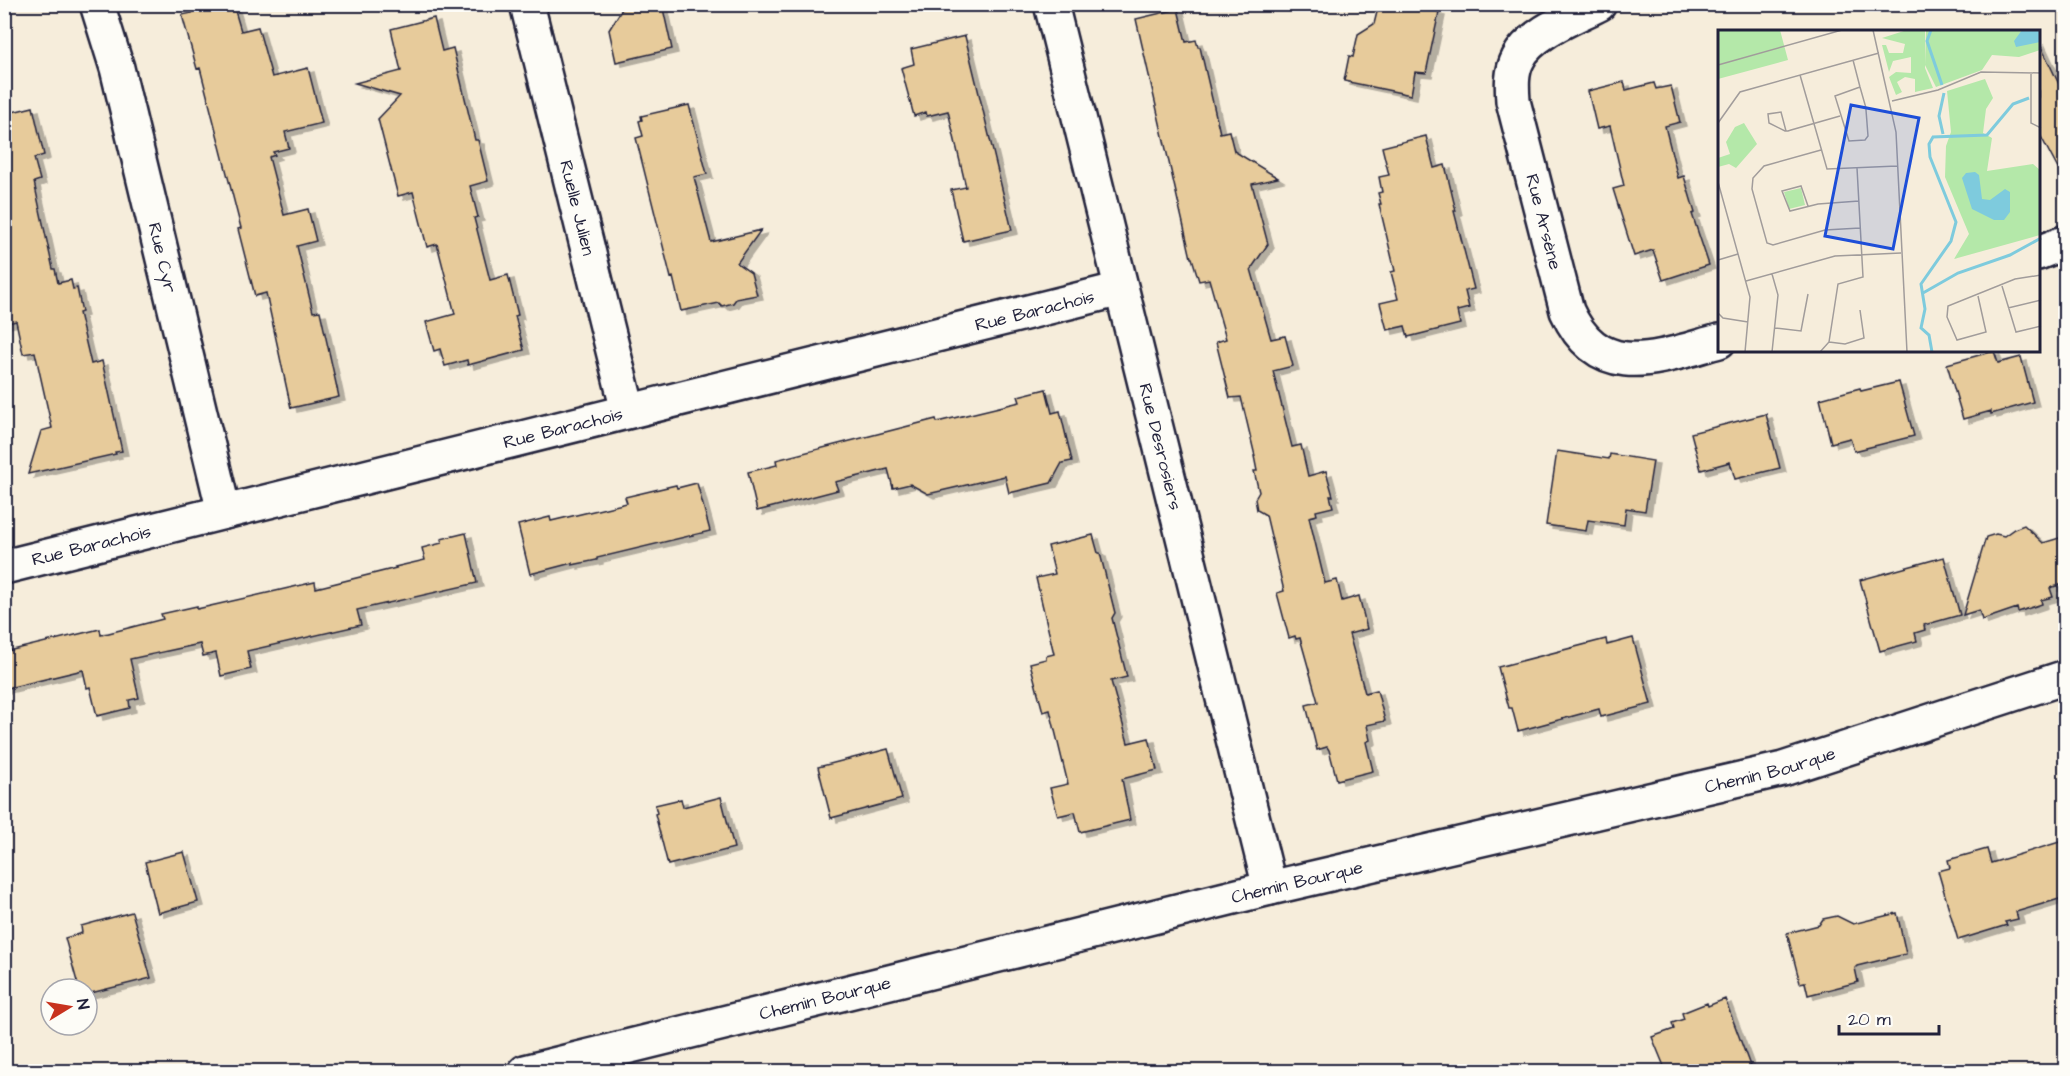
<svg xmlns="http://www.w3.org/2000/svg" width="2070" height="1076" viewBox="0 0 2070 1076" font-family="'Architects Daughter',sans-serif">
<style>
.building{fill:#e7cb9b;stroke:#22223b;stroke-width:1.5;filter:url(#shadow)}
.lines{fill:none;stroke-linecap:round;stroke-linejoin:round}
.street-casing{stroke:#22223b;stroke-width:38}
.secondary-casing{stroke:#22223b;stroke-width:38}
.street{stroke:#fdfcf7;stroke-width:33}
.secondary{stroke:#fdfcf7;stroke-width:33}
.labels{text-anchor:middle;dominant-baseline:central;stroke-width:6;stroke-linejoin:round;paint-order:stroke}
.street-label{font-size:18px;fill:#22223b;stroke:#fdfcf7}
.inset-river{fill:none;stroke:#7ecbdd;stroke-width:3}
.inset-road{fill:none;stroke:#a19c9b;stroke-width:1.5}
.view{fill:#1d4ed8;fill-opacity:0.15;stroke:#1d4ed8;stroke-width:3}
.inset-edge{fill:none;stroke:#22223b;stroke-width:3}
</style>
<defs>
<filter id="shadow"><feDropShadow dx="6" dy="4" stdDeviation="0" flood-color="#0004"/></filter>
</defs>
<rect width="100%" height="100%" fill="#f6eddb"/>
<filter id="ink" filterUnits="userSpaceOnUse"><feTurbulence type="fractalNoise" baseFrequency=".0167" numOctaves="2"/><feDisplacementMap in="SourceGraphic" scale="12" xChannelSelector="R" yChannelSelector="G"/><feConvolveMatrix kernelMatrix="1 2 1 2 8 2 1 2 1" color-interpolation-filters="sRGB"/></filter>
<g filter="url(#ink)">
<path class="building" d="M189,4H233L241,31L258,27L272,77L308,68L322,123L285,132L289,148L273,152L275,155L269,157L284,215L308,209L316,241L297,246L313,312L320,311L339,397L291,408L266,293L255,296L238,229L241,228L200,68L197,69L182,15L192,13Z
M625,4H662L672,49L616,62L609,30Z
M1379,4H1404L1439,12L1426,73L1415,72L1411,95L1344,81L1349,56L1353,57L1358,34L1374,24Z
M1178,9L1186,42L1196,40L1198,47H1200L1220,133L1229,131L1234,151L1278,178L1252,184L1268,244L1251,269L1271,339L1285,336L1293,366L1273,371L1292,447L1301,445L1308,476L1326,471L1333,496H1330L1333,507L1316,511L1317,515L1309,517L1325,583L1337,580L1342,601L1359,596L1367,629L1349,634L1365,693L1377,690L1385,721L1367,725L1370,740L1366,742L1373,771L1337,780L1329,750L1327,747L1317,750L1306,705L1318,702L1300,638L1296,639L1295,636L1289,638L1277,593L1284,591L1266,515L1257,510L1255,499L1259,492L1254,471H1257L1254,456H1255L1241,397L1230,398L1216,342L1226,339L1209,279L1199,281L1192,258H1191L1136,19Z
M434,18L442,51L453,48L475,140H478L488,181L470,186L478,217L474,218L490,280L508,275L518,315L515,316L524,350L468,365L467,360L445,366L440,349L434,351L426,322L455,314L437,244L427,247L413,192L398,196L378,119L400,96L355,83L401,71L391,29Z
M965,36L1012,230L963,241L951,190L966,187L948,111L927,116L926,112L914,116L901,68L914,64L911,49Z
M2038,40L2066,99V184L2038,131Z
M1624,82L1626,90L1654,83L1656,89L1671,86L1680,122L1665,126L1678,178L1684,176L1695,213L1692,214L1709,265L1663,280L1653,250L1634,256L1613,189L1624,186L1610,126L1597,129L1588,91Z
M689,105L707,174L694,177L711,242L761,230L737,263L751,273L757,295L736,299L733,303L722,306L719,303L681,311L673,277L671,278L636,138L643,136L639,121L642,120L641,116Z
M33,107L44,155L34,158L40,180L34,182L53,269H55L58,283L71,280L73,289L77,288L82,312L79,313L91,364L102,361L122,451L115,452L116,454L28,474L41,431L52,428L35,352L23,354L16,321L4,324V114Z
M1426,136L1434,168L1445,165L1456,211H1454L1474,289L1465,291L1469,308L1457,311L1460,324L1408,337L1405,326L1387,330L1380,303L1398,299L1391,272L1395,271L1379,204H1381L1378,193L1382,192L1379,177L1389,175L1382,147Z
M1994,351L1998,363L2021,357L2033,402L1991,414V411L1963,419L1947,364Z
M1899,382L1914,436L1854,451L1850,438L1831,443L1820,399L1860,388L1861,391Z
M1046,389L1052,413L1060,411L1072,461L1062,463L1051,483L1009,493L1005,476L928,494L910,484L893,488L888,469L835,482L838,490L757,511L748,472L777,465L776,460L936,419L937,422L1020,402L1018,396Z
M1766,414L1780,468L1735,479L1730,462L1701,470L1691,433Z
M1557,451L1609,459L1610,454L1653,461L1645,511L1626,508L1624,525L1588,520L1586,531L1546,525Z
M697,483L710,531L597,558V560L572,565V563L530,574L518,525L550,517L551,521L627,503L625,497L676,485L677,488Z
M2024,525L2043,543L2066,536V583L2050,588L2053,597L2041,600L2042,604L2018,612L2017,608L1982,620L1979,610L1963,615L1986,537L1996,534L2004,536L2014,529Z
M466,533L477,583L357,610L361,625L247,651L251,669L221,676L216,653L203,656L200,644L130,659L139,698L129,700L130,708L97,716L90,687L87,688L83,670L4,689V652L100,629L101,635L163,619L161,614L197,606V609L315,582L316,588L396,568L395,567L425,560L422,548L442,543L441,539Z
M1093,535L1098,553H1100L1115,613L1112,618L1127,677L1111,681L1128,743L1149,738L1157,770L1122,779L1130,820L1080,832L1075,812L1058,816L1050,788L1068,784L1050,710L1043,712L1030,663L1046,659V656L1054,654L1036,578L1055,574L1048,546Z
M1944,557L1960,615L1924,625L1925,630L1915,633L1917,641L1880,651L1860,580Z
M1633,638L1651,704L1601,717L1599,709L1518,731L1512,708H1509L1498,667L1606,639L1607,645Z
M888,749L902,799L831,818L818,767Z
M721,797L734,848L668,865L655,814L657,813L655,805L681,799L683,807Z
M2066,840V897L2016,912L2018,919L2005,922L2007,925L1958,940L1938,871L1950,868L1948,860L1987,849L1991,863Z
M184,852L198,902L158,913L145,862Z
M132,912L151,978L87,994V989H79L65,938L82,933L81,926Z
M1897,913L1906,954L1857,966L1855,968L1858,982L1808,995L1805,982L1800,983L1787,933L1819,925L1823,919L1837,916L1853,924Z
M1725,999L1752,1071H1666L1652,1037L1674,1029L1672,1023L1684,1019L1682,1013L1707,1003L1708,1006Z"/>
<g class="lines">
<g class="street-casing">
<g id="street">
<path id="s1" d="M97,4L117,68L224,512"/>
<path id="s2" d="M527,4L628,411"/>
<path id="s3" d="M1051,4L1270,888"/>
<path id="s4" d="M1599,4C1574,17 1530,33 1518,59C1511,72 1512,87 1513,101L1567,311C1600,384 1660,357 1719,341"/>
<path d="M2038,253L2066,242"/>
<path id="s5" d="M4,567L1121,289"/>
</g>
</g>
<g class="secondary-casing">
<g id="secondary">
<path id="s6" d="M525,1072L1270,888L1783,769L2066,677"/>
</g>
</g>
<use href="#street" class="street"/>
<use href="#secondary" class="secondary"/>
</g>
</g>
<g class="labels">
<g class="street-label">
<text stroke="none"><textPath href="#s2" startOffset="210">Ruelle Julien</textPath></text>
<text stroke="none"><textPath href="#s4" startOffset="267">Rue Arsène</textPath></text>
<text stroke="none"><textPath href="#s1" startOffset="262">Rue Cyr</textPath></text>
<text stroke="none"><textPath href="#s5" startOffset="1062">Rue Barachois</textPath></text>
<text stroke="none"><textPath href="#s5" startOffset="576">Rue Barachois</textPath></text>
<text stroke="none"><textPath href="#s3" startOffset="456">Rue Desrosiers</textPath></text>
<text stroke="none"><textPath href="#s5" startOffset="90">Rue Barachois</textPath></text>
<text stroke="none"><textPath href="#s6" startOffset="1281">Chemin Bourque</textPath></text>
<text stroke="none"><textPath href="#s6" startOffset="795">Chemin Bourque</textPath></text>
<text stroke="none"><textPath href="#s6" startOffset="309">Chemin Bourque</textPath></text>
</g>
</g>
<g transform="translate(1718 30)">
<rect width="322" height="322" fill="#f6eddb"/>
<path d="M0,0H62L70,30L0,49ZM189,0H207V38L215,58L197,62V49L187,47L179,52L184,62L178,65L171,47L178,42L193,43V27L175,31L171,42L164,15H168L171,23H185L187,14L164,8ZM208,0H322V20L301,27L274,25L264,40L218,57L207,35ZM267,49L275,68L268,79L265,103L274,108L269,141L315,134L322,140V205L236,229L251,204L227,147L228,116L233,102L229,61ZM26,93L39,114L18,138L11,134L0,137V128L12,124L8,112L17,97ZM83,158L87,175L71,179L66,162Z" fill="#b4e8a9"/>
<path d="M304,0H322V12L298,17L296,11ZM257,142L261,145L264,169L272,170L287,159L292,162V182L286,190H276L254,179L244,148L248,143Z" fill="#7ecbdd"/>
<path class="inset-river" d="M213,0L209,11L224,55M225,104L221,86L226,63M205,263L240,243L292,225L323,208M214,322L211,305L203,298L207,279L203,254L233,211L238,192L212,127L211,114L215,107L269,105L295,74L311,68"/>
<path class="inset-road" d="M155,0L178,102L189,322M135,30L142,57L148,78V80L150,106L147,110L131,111L117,66L142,57M0,35L124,0M313,44V93L323,98M82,45L109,139L179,136M174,71L220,60L263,42L323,43M0,93L22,62L161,23M68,101L63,82L50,84L51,93L67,101H70L73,100L122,86M103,120L46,136L35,148L34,159L49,213L55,215L107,200L142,198M0,152L32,267L27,322M90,176L83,156L64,161L72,181L100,174L141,171M0,230L20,224M54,244L60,265L54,322M28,251L117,226L183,223M284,256L298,302L323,296M260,266L268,302L239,310L229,287L230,276L297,249L323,245M290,278L323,270M0,283L5,288L30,292M57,298L83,301L90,264M111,312L127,314L146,308L142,280M102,322L111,312L120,254L145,247L139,138"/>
<path class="view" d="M133,75L201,88L175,219L107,206Z"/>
<rect width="322" height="322" class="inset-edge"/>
</g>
<rect width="2070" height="1076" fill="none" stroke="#fdfcf7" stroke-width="24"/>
<rect x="12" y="12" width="2046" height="1052" fill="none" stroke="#22223b" stroke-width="2" filter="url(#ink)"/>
<g transform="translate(69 1007) rotate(79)"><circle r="28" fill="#fdfcf7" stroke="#a5a5ac" stroke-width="1.5"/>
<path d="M0-4.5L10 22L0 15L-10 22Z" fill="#c8321e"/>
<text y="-9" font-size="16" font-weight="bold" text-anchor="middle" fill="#22223b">N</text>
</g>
<path d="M1839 1025v9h100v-9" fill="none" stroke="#22223b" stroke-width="3"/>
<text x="1848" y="1025" font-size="18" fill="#22223b" stroke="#fdfcf7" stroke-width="4.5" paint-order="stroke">20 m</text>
</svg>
